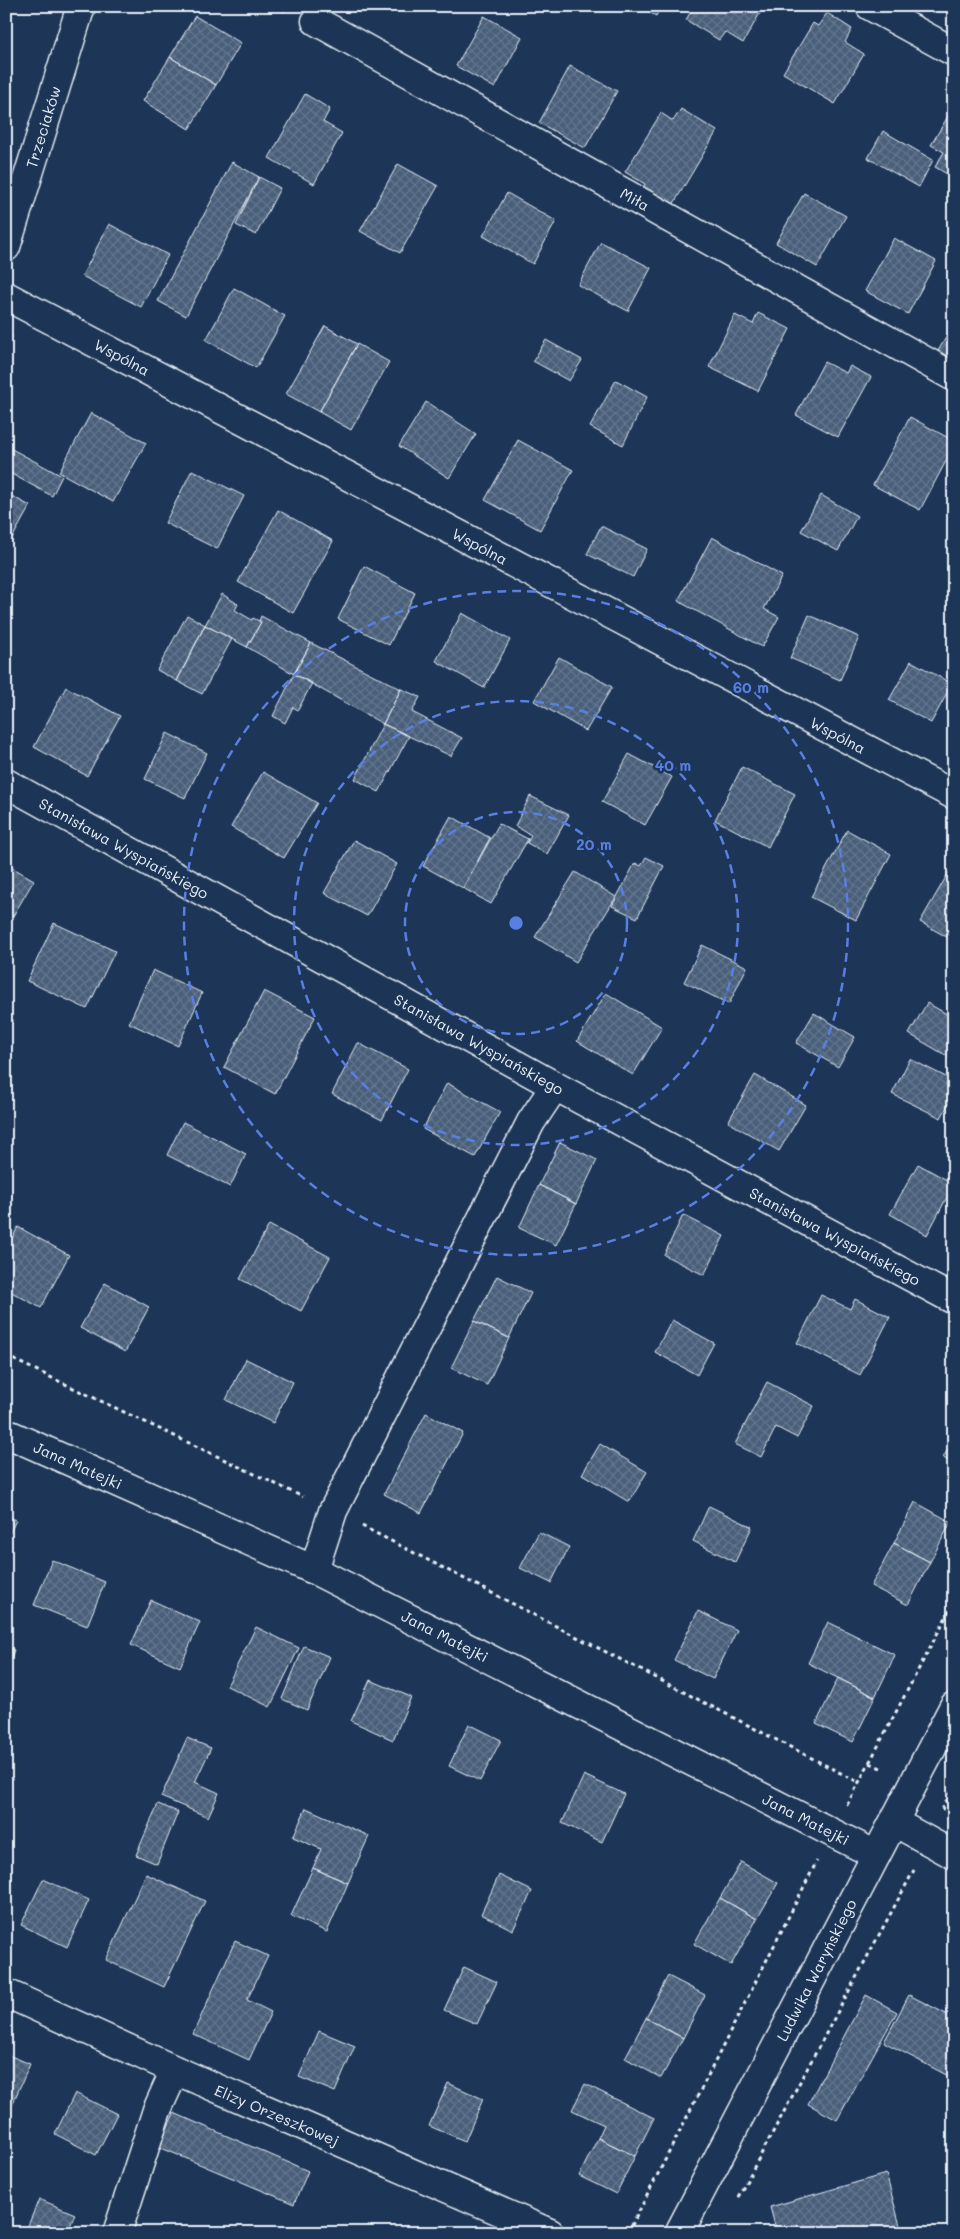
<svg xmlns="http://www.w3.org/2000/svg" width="960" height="2239" viewBox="0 0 960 2239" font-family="Mali,sans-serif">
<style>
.building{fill:url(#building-cross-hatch);stroke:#e8f1f8}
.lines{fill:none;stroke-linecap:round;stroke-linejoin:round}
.minor-casing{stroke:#e8f1f8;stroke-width:31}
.secondary-casing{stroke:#e8f1f8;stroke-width:31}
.path{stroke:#e8f1f8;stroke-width:3;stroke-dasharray:4 4;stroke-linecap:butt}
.minor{stroke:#1d3557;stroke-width:28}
.secondary{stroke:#1d3557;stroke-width:28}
.ring{fill:none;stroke:#5a7fe2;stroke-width:2.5;stroke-dasharray:9 6}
.labels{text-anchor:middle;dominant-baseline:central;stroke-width:5;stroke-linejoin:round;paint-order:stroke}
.street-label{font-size:15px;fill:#e8f1f8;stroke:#1d3557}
.centre{fill:#5a7fe2;stroke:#1d3557;stroke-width:2.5}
.ring-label{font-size:15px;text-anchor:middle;font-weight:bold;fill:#5a7fe2;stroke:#1d3557;stroke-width:5;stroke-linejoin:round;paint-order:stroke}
</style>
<defs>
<pattern id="building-cross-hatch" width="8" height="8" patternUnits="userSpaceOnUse" patternTransform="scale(1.25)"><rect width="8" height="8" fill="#495e7a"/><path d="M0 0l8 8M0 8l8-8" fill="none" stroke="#63768e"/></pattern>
</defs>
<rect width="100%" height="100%" fill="#1d3557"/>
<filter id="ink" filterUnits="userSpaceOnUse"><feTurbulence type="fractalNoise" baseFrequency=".02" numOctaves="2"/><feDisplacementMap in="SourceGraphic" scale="10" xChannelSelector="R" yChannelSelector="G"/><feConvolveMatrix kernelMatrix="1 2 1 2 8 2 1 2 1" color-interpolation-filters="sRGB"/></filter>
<g filter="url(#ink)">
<path class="building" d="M638,6H661L656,16Z
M694,6H764L743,43L725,32L719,40L686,20Z
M827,13L852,29L845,42L864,54L835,104L783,73L813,23L818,26Z
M195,16L241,43L216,85L170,57Z
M484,16L522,37L495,88L456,66Z
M170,57L216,85L189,129L143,101Z
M570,66L617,91L585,148L539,123Z
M305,94L330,109L323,122L342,133L314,184L269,158Z
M954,106V178L935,167L944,152L931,145Z
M681,109L717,131L670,210L641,192L645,184L625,172L661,113L673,121Z
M883,131L933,160L919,187L868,158Z
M232,162L259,177L186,316L158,301Z
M398,164L438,186L400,253L360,231Z
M259,177L280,188L256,235L236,225Z
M507,193L556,221L533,264L483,236Z
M804,193L846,216L817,267L776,243Z
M109,224L168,255L141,307L82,276Z
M894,238L936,261L908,314L865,291Z
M601,242L651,268L628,311L578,285Z
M234,288L285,316L256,368L206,340Z
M758,313L790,329L758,391L709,367L735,315L753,324Z
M954,324V367L935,356Z
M325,326L357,344L319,412L286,394Z
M546,340L582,360L569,381L533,361Z
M357,344L389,362L351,430L319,412Z
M824,362L846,373L850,366L871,377L838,437L796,415Z
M616,380L647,397L623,445L590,427Z
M426,402L476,434L449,478L399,446Z
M91,413L146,443L113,502L59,472Z
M910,417L954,441V446L920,510L873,485Z
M518,440L573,470L540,530L485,500Z
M6,446L62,476L52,496L6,471Z
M192,470L244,496L217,549L165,523Z
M6,493L30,506L10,542L6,540Z
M821,495L857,516L838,551L801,531Z
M278,510L333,541L293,613L238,582Z
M601,526L647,549L633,577L587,554Z
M712,537L782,576L764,609L779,617L762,647L678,601Z
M364,566L415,593L389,645L338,619Z
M222,594L238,604L235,610L252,620L253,618L261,622L247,647L205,625Z
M462,613L510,640L484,688L436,661Z
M187,615L205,625L177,681L157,670Z
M809,615L859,637L840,680L790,658Z
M261,616L311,643L294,674L247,647L261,622L259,621Z
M205,625L232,639L202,694L177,681Z
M311,643L401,689L383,724L294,674Z
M559,657L612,687L586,731L534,701Z
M911,661L952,684L931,723L889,700Z
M294,674L312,683L298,710L293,707L285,723L273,716Z
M66,687L120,716L87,776L34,747Z
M401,689L420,697L412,712L462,738L451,756L383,724Z
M383,724L409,736L379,792L355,779Z
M167,733L207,753L185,798L145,779Z
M629,754L672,777L645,825L602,802Z
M742,767L795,794L768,847L715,820Z
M263,772L317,803L284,858L231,827Z
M530,796L569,815L547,854L527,843L531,835L515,826Z
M451,816L490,838L463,888L423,866Z
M499,824L528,839L491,904L463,888Z
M847,830L891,854L856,920L811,897Z
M354,840L397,864L367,916L324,893Z
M646,857L664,866L637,918L612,906L635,863L641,866Z
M6,864L34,880L6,928Z
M575,872L616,897L576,962L535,937Z
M949,872L954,875V941L920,922Z
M54,923L115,951L87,1009L27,981Z
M702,945L747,967L729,1004L684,982Z
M153,970L202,993L178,1046L129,1023Z
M264,991L315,1017L275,1094L224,1067Z
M606,993L662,1027L633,1075L577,1041Z
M927,1003L954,1018V1060L909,1034Z
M814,1013L855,1037L838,1067L796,1043Z
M358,1043L408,1069L382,1120L332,1094Z
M910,1059L954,1081V1093L941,1118L892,1094Z
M755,1075L806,1105L779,1151L728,1122Z
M447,1083L500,1112L475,1157L423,1129Z
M183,1122L246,1154L230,1187L167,1155Z
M560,1142L597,1160L576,1204L539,1185Z
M918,1164L954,1184L927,1235L890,1214Z
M539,1185L576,1204L556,1245L519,1228Z
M683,1215L724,1236L704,1275L664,1255Z
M269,1225L330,1257L301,1311L240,1279Z
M18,1227L69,1255L41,1308L6,1289V1250Z
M497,1276L531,1293L509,1338L474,1321Z
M105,1283L149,1307L125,1352L80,1328Z
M821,1295L850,1309L855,1299L890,1317L860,1375L797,1343Z
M672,1320L714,1343L697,1375L655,1352Z
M474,1321L509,1338L487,1385L451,1368Z
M246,1359L293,1382L273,1423L226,1400Z
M767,1382L814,1406L797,1438L776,1427L761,1457L735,1444Z
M426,1413L463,1433L421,1513L384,1494Z
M954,1438V1463L943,1458Z
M600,1444L647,1472L629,1502L582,1474Z
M915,1502L951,1522L930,1562L894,1543Z
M709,1506L752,1527L735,1562L693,1541Z
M6,1515L16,1520L6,1541Z
M539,1532L569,1547L551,1583L520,1568Z
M894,1543L930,1562L908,1605L871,1586Z
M52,1560L105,1582L87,1626L34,1605Z
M151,1600L200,1622L180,1667L131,1645Z
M698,1611L737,1630L713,1679L674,1660Z
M828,1622L895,1655L875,1697L808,1663Z
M256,1627L299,1648L270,1707L227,1686Z
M304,1646L330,1657L307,1710L282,1699Z
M6,1647L14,1650L6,1671Z
M838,1678L875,1697L853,1742L816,1724Z
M370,1680L411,1697L393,1740L351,1721Z
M469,1724L501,1740L480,1781L449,1766Z
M187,1738L211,1748L195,1782L219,1793L208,1817L161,1797Z
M584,1775L624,1794L602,1842L562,1823Z
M158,1804L178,1812L157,1864L136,1855Z
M306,1808L369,1836L348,1883L313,1868L321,1849L293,1837Z
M741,1862L778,1883L757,1919L720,1898Z
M313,1868L348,1883L327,1932L291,1916Z
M146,1874L205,1901L164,1987L106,1960Z
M499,1875L532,1891L513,1930L481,1914Z
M43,1879L89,1900L67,1947L21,1925Z
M720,1898L757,1919L731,1965L694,1944Z
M235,1941L268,1956L247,2000L271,2012L249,2060L193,2034Z
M464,1967L497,1982L477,2024L444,2010Z
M668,1976L705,1995L683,2038L646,2018Z
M866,1995L897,2012L837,2120L808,2104Z
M909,1995L954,2018V2079L884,2042Z
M646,2018L683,2038L661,2078L625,2058Z
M319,2031L355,2046L335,2092L299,2077Z
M6,2054L30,2064L6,2119Z
M448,2083L483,2099L465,2141L429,2126Z
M585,2084L654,2118L635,2156L598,2138L604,2125L572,2110Z
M75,2093L117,2114L96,2155L55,2134Z
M174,2113L308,2171L294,2204L159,2147Z
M598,2138L635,2156L616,2194L579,2176Z
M886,2174L902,2233H777L770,2207Z
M39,2199L75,2214L67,2233H25Z"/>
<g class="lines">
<g class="minor-casing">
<path id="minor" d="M870,6L954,52
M316,21L954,377
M6,247L81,6
M6,296L954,795
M6,783L555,1086L954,1300
M6,1433L314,1570L876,1855
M314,1570L333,1511L531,1122L555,1086
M894,1822L954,1855
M6,1993L175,2070L550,2233
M117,2233L157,2110L175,2070"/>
</g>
<g class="secondary-casing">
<path id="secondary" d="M679,2233L954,1706"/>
</g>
<path class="path" d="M276,6L285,11
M6,342L12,336
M6,1356L303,1497
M362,1526L860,1783
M870,1763L883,1769
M847,1805L954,1602
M942,1810L954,1786
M738,2197L914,1870
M628,2233L817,1861"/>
<use href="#minor" class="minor"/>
<use href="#secondary" class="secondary"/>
</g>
</g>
<g class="ring">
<circle cx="516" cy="923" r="111"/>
<circle cx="516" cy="923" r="222"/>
<circle cx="516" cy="923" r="332"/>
</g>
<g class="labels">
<g class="street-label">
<text transform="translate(43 127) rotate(-73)">Trzeciaków</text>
<text transform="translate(635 199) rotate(29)">Miła</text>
<text transform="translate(122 357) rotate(28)">Wspólna</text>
<text transform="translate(480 546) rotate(28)">Wspólna</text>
<text transform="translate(838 735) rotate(28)">Wspólna</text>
<text transform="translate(124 848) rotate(29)">Stanisława Wyspiańskiego</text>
<text transform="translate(479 1044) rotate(29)">Stanisława Wyspiańskiego</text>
<text transform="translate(835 1236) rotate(28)">Stanisława Wyspiańskiego</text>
<text transform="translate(78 1465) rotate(24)">Jana Matejki</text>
<text transform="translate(445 1636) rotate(27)">Jana Matejki</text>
<text transform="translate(806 1819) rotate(27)">Jana Matejki</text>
<text transform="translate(816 1970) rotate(-63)">Ludwika Waryńskiego</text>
<text transform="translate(277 2115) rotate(23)">Elizy Orzeszkowej</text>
</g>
</g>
<circle cx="516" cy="923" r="8" class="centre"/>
<g class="ring-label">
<text x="751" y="693">60 m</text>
<text x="673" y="771">40 m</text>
<text x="594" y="850">20 m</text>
</g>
<rect width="960" height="2239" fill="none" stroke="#1d3557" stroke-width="25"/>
<rect x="12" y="12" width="935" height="2214" fill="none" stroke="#e8f1f8" stroke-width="2" filter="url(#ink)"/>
</svg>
